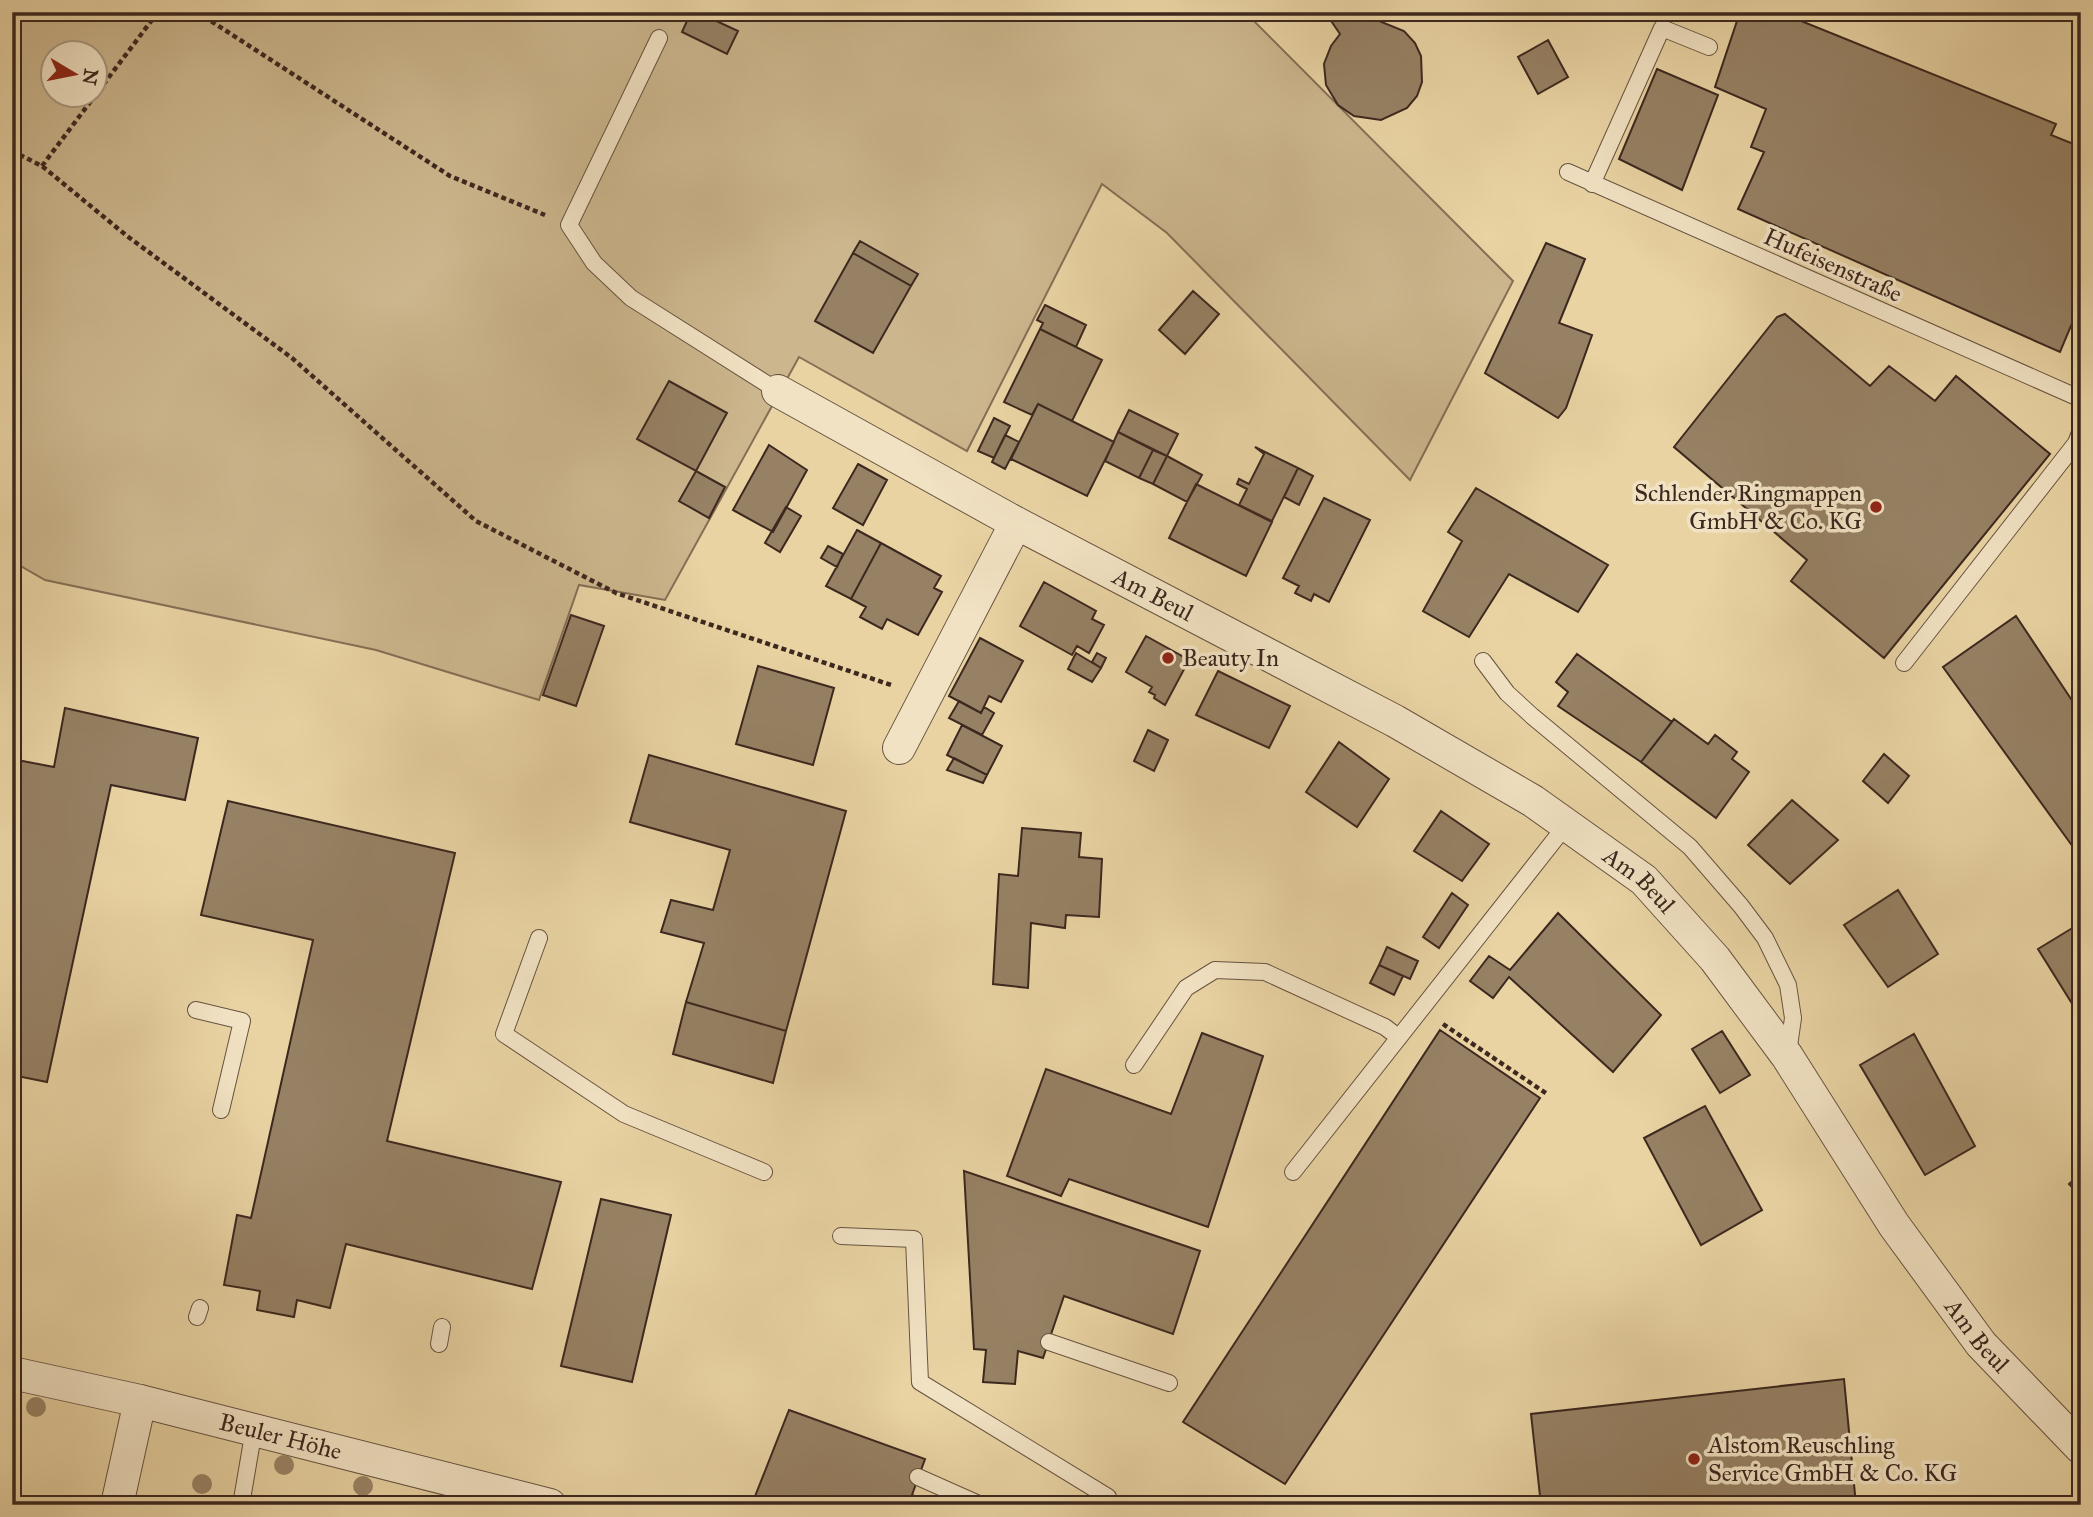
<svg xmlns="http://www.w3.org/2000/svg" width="2093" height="1517" viewBox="0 0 2093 1517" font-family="'IM FELL Great Primer',serif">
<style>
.green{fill:#ccb68d;stroke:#846f56;stroke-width:2;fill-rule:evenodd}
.building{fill:#968164;stroke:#3c281f;stroke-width:2}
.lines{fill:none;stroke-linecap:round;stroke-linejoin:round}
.service-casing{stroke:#675340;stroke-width:18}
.minor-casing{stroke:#675340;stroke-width:34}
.path{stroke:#3c281f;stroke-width:4.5;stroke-dasharray:5 3.5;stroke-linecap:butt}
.service{stroke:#f1e2c3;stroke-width:16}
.minor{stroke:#f1e2c3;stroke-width:32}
.tree{fill:#9a8466}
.poi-dot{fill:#8f2418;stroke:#f1e2c3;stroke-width:2.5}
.labels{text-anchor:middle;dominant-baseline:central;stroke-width:7;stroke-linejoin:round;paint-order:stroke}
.street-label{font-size:24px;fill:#3c281f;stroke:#f1e2c3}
.poi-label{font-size:24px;fill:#3c281f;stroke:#f1e2c3;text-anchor:start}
</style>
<rect width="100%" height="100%" fill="#e9d3a3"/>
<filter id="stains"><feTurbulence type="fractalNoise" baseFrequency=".00286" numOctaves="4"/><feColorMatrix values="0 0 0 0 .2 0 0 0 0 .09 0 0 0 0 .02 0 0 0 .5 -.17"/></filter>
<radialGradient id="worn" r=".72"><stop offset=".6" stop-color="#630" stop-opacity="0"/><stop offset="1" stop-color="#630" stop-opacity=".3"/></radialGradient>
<path class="green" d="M12,12H1245L1513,281L1410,480L1167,233L1102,184L967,451L799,357L665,600L579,585L539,700L376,650L45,580L12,561ZM52,52H94V94H52Z"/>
<path class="building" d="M691,12H697L738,31L727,54L682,32Z
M1325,12H1374L1379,21L1404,31L1415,43L1421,56L1422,82L1417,96L1407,108L1381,120L1354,116L1338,105L1326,85L1324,64L1331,46L1340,34Z
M1740,12H1779L2056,124L2051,135L2081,147V302L2060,352L1738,209L1764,152L1751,147L1766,109L1715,87Z
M1548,40L1568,77L1538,94L1518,57Z
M1657,69L1718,95L1682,190L1619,159Z
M860,241L918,274L911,286L853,253Z
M1546,243L1585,259L1559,323L1592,335L1566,408L1558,418L1485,373Z
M853,253L911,286L873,353L815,321Z
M1193,291L1219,314L1185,354L1159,330Z
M1045,305L1086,325L1076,347L1040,329L1043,323L1037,320Z
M1785,314L1870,386L1889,366L1935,401L1956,376L2050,454L1884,658L1791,581L1807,560L1674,447L1777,317Z
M1040,329L1102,360L1072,421L1038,404L1032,415L1004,402Z
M669,381L727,413L696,471L637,439Z
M1038,404L1114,442L1087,496L1011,459Z
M1129,410L1178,434L1167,456L1118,432Z
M994,418L1010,426L994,458L978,451Z
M1118,432L1153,450L1139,478L1105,461Z
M1005,435L1019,442L1005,469L992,462Z
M769,445L807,470L773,532L733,510Z
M1255,447L1298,468L1272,521L1239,505L1247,489L1237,484L1239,479L1249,484L1264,454Z
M1153,450L1167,456L1153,484L1139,478Z
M1167,456L1202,475L1187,502L1153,484Z
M858,464L887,480L863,525L833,508Z
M1298,468L1313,476L1299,505L1284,497Z
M696,471L725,487L709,518L679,501Z
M1196,484L1272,522L1246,576L1169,538Z
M1476,488L1608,565L1578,612L1509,574L1469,637L1423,611L1462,541L1448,532Z
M1324,498L1370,520L1329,602L1314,594L1311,601L1295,593L1299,586L1283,578Z
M786,507L801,516L780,552L765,543Z
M857,530L881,543L851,599L826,586Z
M881,543L941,576L934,588L942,592L918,635L887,619L882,629L860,617L866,607L851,599Z
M828,546L843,554L837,567L821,558Z
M1044,582L1096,611L1092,619L1104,625L1089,653L1077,646L1072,655L1020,626Z
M571,615L604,626L576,706L543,695Z
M2016,616L2081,714V858L1943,667Z
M1146,636L1189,660L1165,705L1154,698L1155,695L1149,692L1152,687L1126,672Z
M980,638L1023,661L1001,702L989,696L981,713L949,696Z
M1076,653L1101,668L1092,682L1068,669Z
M1097,653L1106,658L1101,668L1092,662Z
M1577,654L1672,722L1641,762L1558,706L1568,692L1556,682Z
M758,666L834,688L813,765L736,744Z
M1218,671L1290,706L1269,748L1196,715Z
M959,701L981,713L984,707L994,713L982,735L949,718Z
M65,708L198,738L185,800L111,785L47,1082L12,1075V759L54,767Z
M1674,719L1708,744L1715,735L1737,752L1732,759L1749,772L1716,818L1641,762Z
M962,725L1002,746L987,775L947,755Z
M1148,730L1168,740L1154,771L1134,761Z
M1339,742L1389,779L1357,827L1306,792Z
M1884,754L1909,776L1888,803L1863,781Z
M649,755L846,811L786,1031L686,1002L704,943L661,932L671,900L713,910L730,850L630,822Z
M954,758L987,775L983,783L947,770Z
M1792,800L1838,840L1790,884L1748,845Z
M228,801L455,853L387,1141L561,1182L532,1289L346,1244L330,1308L297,1300L294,1317L257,1310L260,1291L224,1285L237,1215L251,1218L313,940L201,915Z
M1441,811L1489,844L1462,881L1414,851Z
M1022,828L1081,833L1079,857L1102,859L1099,917L1066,915L1065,928L1031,923L1028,988L993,984L999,874L1018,876Z
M1898,890L1938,954L1888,987L1844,925Z
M1452,893L1468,905L1439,948L1423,937Z
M1558,913L1661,1015L1613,1072L1509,977L1493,998L1470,981L1489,956L1510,970Z
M2074,927L2081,938V1018L2038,949Z
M1387,947L1418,961L1410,979L1379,965Z
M1379,965L1403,976L1394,995L1370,983Z
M686,1002L786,1031L773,1083L673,1054Z
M1440,1030L1540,1098L1285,1484L1183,1422Z
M1722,1031L1750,1075L1720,1093L1692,1049Z
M1202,1033L1263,1056L1208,1227L1069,1179L1061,1196L1007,1176L1046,1069L1171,1114Z
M1914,1034L1975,1146L1925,1175L1860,1065Z
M1705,1106L1762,1210L1701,1245L1644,1138Z
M964,1171L1200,1251L1173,1334L1064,1296L1043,1358L1018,1351L1015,1384L983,1382L986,1350L974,1349Z
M2081,1173V1196L2069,1184Z
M601,1199L671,1215L632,1382L561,1366Z
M1844,1379L1856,1505H1541L1531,1414Z
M789,1410L925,1459L912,1495L936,1505H771L754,1499Z"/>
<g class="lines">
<g class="service-casing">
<path id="service" d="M659,38L569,225L594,263L631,298L778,391
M1568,172L2081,399
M1592,184L1662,28L1709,47
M1483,661L1507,693L1532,716L1690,847L1741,906L1765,938L1788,985L1793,1018L1788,1053
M1904,663L2076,443L2081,430
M539,938L504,1034L624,1114L764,1172
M196,1010L242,1021L221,1110
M1134,1065L1186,988L1215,970L1265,972L1385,1027L1398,1037
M1293,1172L1567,824
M841,1236L914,1239L920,1382L1108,1497
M197,1317L200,1308
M1049,1342L1169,1383
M439,1344L442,1327
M918,1477L981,1505
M241,1505L254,1429"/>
</g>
<g class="minor-casing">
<g id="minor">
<path id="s1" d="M778,391L1016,523L1395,721L1533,801L1644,880L1715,959L1787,1056L1894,1225L1981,1344L2081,1448"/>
<path d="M899,748L1016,523"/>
<path id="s2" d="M12,1373L140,1401L550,1505"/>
<path d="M117,1505L140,1401"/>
</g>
</g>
<path class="path" d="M197,12L450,176L545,215
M12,151L42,166L127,236L292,358L476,521L616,593L894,686
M42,166L158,12
M1443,1024L1547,1094"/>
<use href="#service" class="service"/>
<use href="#minor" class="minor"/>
</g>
<g class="tree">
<circle cx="36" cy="1407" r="10"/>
<circle cx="284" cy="1465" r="10"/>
<circle cx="202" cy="1484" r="10"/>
<circle cx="363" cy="1486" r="10"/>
</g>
<g class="poi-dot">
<circle cx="1876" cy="507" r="7"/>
<circle cx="1168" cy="658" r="7"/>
<circle cx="1694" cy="1459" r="7"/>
</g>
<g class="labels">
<g class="street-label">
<text transform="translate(1833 265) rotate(24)">Hufeisenstraße</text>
<text stroke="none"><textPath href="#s1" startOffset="427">Am Beul</textPath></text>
<text stroke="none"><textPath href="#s1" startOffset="992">Am Beul</textPath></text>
<text stroke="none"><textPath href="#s1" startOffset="1561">Am Beul</textPath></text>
<text stroke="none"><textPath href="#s2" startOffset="276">Beuler Höhe</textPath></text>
</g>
<g class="poi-label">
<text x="1862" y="493" text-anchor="end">Schlender Ringmappen<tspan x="1862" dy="28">GmbH &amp; Co. KG</tspan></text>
<text x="1182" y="658">Beauty In</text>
<text x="1708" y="1445">Alstom Reuschling<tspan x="1708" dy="28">Service GmbH &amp; Co. KG</tspan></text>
</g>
</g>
<rect width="2093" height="1517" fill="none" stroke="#e9d3a3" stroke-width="42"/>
<rect x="14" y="14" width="2065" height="1489" fill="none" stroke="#3c281f" stroke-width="3.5"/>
<rect x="21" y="21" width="2051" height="1475" fill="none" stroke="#3c281f" stroke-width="2"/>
<g transform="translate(74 74) rotate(100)"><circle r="33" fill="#f1e2c3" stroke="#a99881" stroke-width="2"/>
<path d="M0-5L12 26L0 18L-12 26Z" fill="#8f2418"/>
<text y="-10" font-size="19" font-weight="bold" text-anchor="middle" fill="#3c281f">N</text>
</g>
<rect width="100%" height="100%" filter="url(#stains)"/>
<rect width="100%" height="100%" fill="url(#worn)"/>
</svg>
